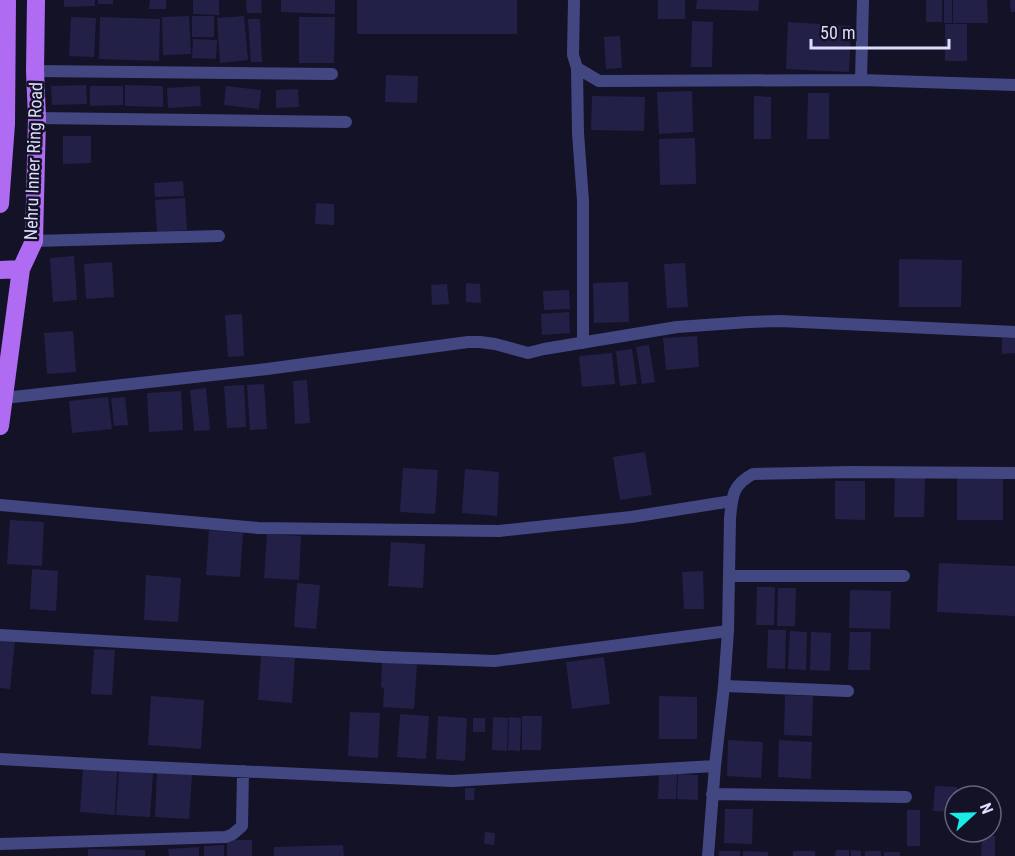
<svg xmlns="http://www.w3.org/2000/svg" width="1015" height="856" viewBox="0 0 1015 856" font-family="'Roboto Condensed',sans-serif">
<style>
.building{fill:#232047}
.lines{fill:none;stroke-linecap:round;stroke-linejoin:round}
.street{stroke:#424782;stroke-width:12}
.primary{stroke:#af6cf2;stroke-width:18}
.labels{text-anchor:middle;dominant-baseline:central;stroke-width:5;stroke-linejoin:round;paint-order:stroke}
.street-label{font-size:18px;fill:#dcdcfc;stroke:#131227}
</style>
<rect width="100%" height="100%" fill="#131227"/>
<path class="building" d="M64,0H95V6L64,7Z
M98,0H113V4H98Z
M150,0H166V9H149Z
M193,0H219V15L193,14Z
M246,0H261L262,13H247Z
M281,0H335V14L281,12Z
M357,0H517V34H357Z
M658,0H685V19H658Z
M697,0H759L758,11L696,9Z
M926,0H942V22H926Z
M944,0H952V23H944Z
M953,0H987L988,23H953Z
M1010,0H1015V12H1011Z
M189,16L191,54L163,55L162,17Z
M192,16H214V37H192Z
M244,16L248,60L220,63L217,18Z
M71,17L96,18L94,57L69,56Z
M100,17L160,19L159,61L99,59Z
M299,17H335L334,63H299Z
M248,19H260L262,62H251Z
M692,21L713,22L712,67H691Z
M788,22L851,26L849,72L786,69Z
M945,24H967V61H945Z
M620,36L622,68L606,69L604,37Z
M193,39L217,40L216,59L192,58Z
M386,75L418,76L417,103L385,102Z
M86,85L87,104L52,105L51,86Z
M125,85L163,86V107L125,106Z
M90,86H123V105L90,106Z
M200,86L201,106L168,108L167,88Z
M226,86L261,90L259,109L224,105Z
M298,89L299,107L276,108V90Z
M692,91L693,132L659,134L657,92Z
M808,93H829V139H807Z
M592,96L645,97L644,131L591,130Z
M754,96L771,97V139H754Z
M63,136H91V163L63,164Z
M695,138L696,184L660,185L659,139Z
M183,181L184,196L155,197L154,183Z
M185,198L187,230L157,232L155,200Z
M316,203L334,204V225L315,224Z
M74,256L77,300L53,302L50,258Z
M899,259L962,260L961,307H899Z
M112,262L114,297L86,299L84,264Z
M685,263L688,307L667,308L664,264Z
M628,282L629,322L594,323L593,283Z
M466,283L480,284L481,303L466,302Z
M447,284L449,304L432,305L431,285Z
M569,290L570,309L544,310L543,291Z
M569,312L570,333L542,335L541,314Z
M242,314L244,356L228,357L225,315Z
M73,331L76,372L47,374L44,333Z
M697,336L699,367L666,370L663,338Z
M1002,338H1015V353L1002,354Z
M649,345L655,382L642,384L636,347Z
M632,349L637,384L620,386L616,351Z
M612,353L615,384L582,387L579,356Z
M307,380L310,423L295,424L293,381Z
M264,384L267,429L250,430L247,385Z
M244,385L246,427L227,428L224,386Z
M206,388L210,430L194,431L190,390Z
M181,391L183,430L149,432L147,393Z
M108,397L112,429L72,433L69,401Z
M125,397L128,425L114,426L111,398Z
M645,452L652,495L620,500L613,457Z
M403,468L438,470L435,514L400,512Z
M465,469L499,472L497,516L462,513Z
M895,478H925L924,517H894Z
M957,478H1003V520H957Z
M835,481H865V520L835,519Z
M10,520L44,522L42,566L7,564Z
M209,530L243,533L240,577L206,575Z
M267,534L301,536L299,580L264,578Z
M391,542L425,544L423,588L388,586Z
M939,563L1015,566V616L937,612Z
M32,569L58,571L56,611L30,609Z
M703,571L704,609H684L682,572Z
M146,575L181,578L178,622L144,620Z
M297,583L320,585L316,629L294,627Z
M757,587H775L774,625H756Z
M778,588H796L795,626H777Z
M850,590L891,591L890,629L849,628Z
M768,630H786L785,669L767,668Z
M790,631L807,632L806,670L788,669Z
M811,632L831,633L830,671L810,670Z
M850,632H871L870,670H848Z
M0,640L15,641L10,689L0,688Z
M94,649L115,650L112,695L91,694Z
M261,656L295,658L292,703L258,700Z
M604,657L610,704L572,709L566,662Z
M382,662L417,664L414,709L383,707L384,688L381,687Z
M785,695L813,696L812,736L784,735Z
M151,696L204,700L201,749L148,745Z
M659,696L697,697V739H659Z
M350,712L380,713L378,758L348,756Z
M400,714L429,716L426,759L397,757Z
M438,716L467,718L465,761L436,759Z
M522,716H542L541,750H522Z
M493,717L508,718L507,751L492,750Z
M509,717L521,718L520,751L508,750Z
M473,718H485V732H473Z
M728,740L763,742L761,778L727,776Z
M779,740L812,742L811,779L778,777Z
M83,768L117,771L115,815L80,812Z
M119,771L153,773L150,817L116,815Z
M157,773L192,775L189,819L155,817Z
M659,774H677L676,799H658Z
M678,774L698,775V800L677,799Z
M935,786L957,787V796H955V812L933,811Z
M465,788H475L474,800H465Z
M725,809H753L752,844L724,843Z
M907,810H920V846H907Z
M485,832L495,833L494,845L484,844Z
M982,836H995V856H981Z
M227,840H252V856H227Z
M224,845V856H204V846Z
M343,845L344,856H274V847Z
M199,847V856H169L168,849Z
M88,849L145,850V856H88Z
M836,850H849V856H835Z
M851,850L861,851V856H851Z
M719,851H740V856H719Z
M743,851L768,852V856H743Z
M793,851H815V856H793Z
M865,851H881V856H865Z
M884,852H900V856H884Z"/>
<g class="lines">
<path class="street" d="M574,0L573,55L577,68L599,81L861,80L1015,85
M577,68L578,133L583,201V343
M35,71L332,74
M861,80L863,0
M37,118L346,122
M34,241L219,236
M4,398L267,369L468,342H480L495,344L528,353L544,349L677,327L749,322L780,321L1015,332
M0,505L258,528L499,531L631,517L732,501
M729,576H904
M0,635L383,657L495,661L728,631
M724,686L848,691
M0,759L128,766L452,781L715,766
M712,794L906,797
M0,844L226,837L233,834L242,826L243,771
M708,856L715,766L724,686L728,631L730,519C732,497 732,485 753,474L851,472L1015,473"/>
<path class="primary" d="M0,204L6,124L7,0
M0,270L21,269
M0,426L21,269L34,241L37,118L35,71L36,0"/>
</g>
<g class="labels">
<g class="street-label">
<text transform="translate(33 161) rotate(-88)">Nehru Inner Ring Road</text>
</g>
</g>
<g transform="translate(973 814) rotate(68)"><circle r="28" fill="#131227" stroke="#63637c" stroke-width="1.5"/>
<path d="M0-4.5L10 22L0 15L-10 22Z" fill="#19ebe5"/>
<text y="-9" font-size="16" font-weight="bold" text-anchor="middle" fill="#dcdcfc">N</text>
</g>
<path d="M811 39v9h138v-9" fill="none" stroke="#dcdcfc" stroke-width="3"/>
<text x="820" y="39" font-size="18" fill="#dcdcfc" stroke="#131227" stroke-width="4.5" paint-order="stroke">50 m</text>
</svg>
